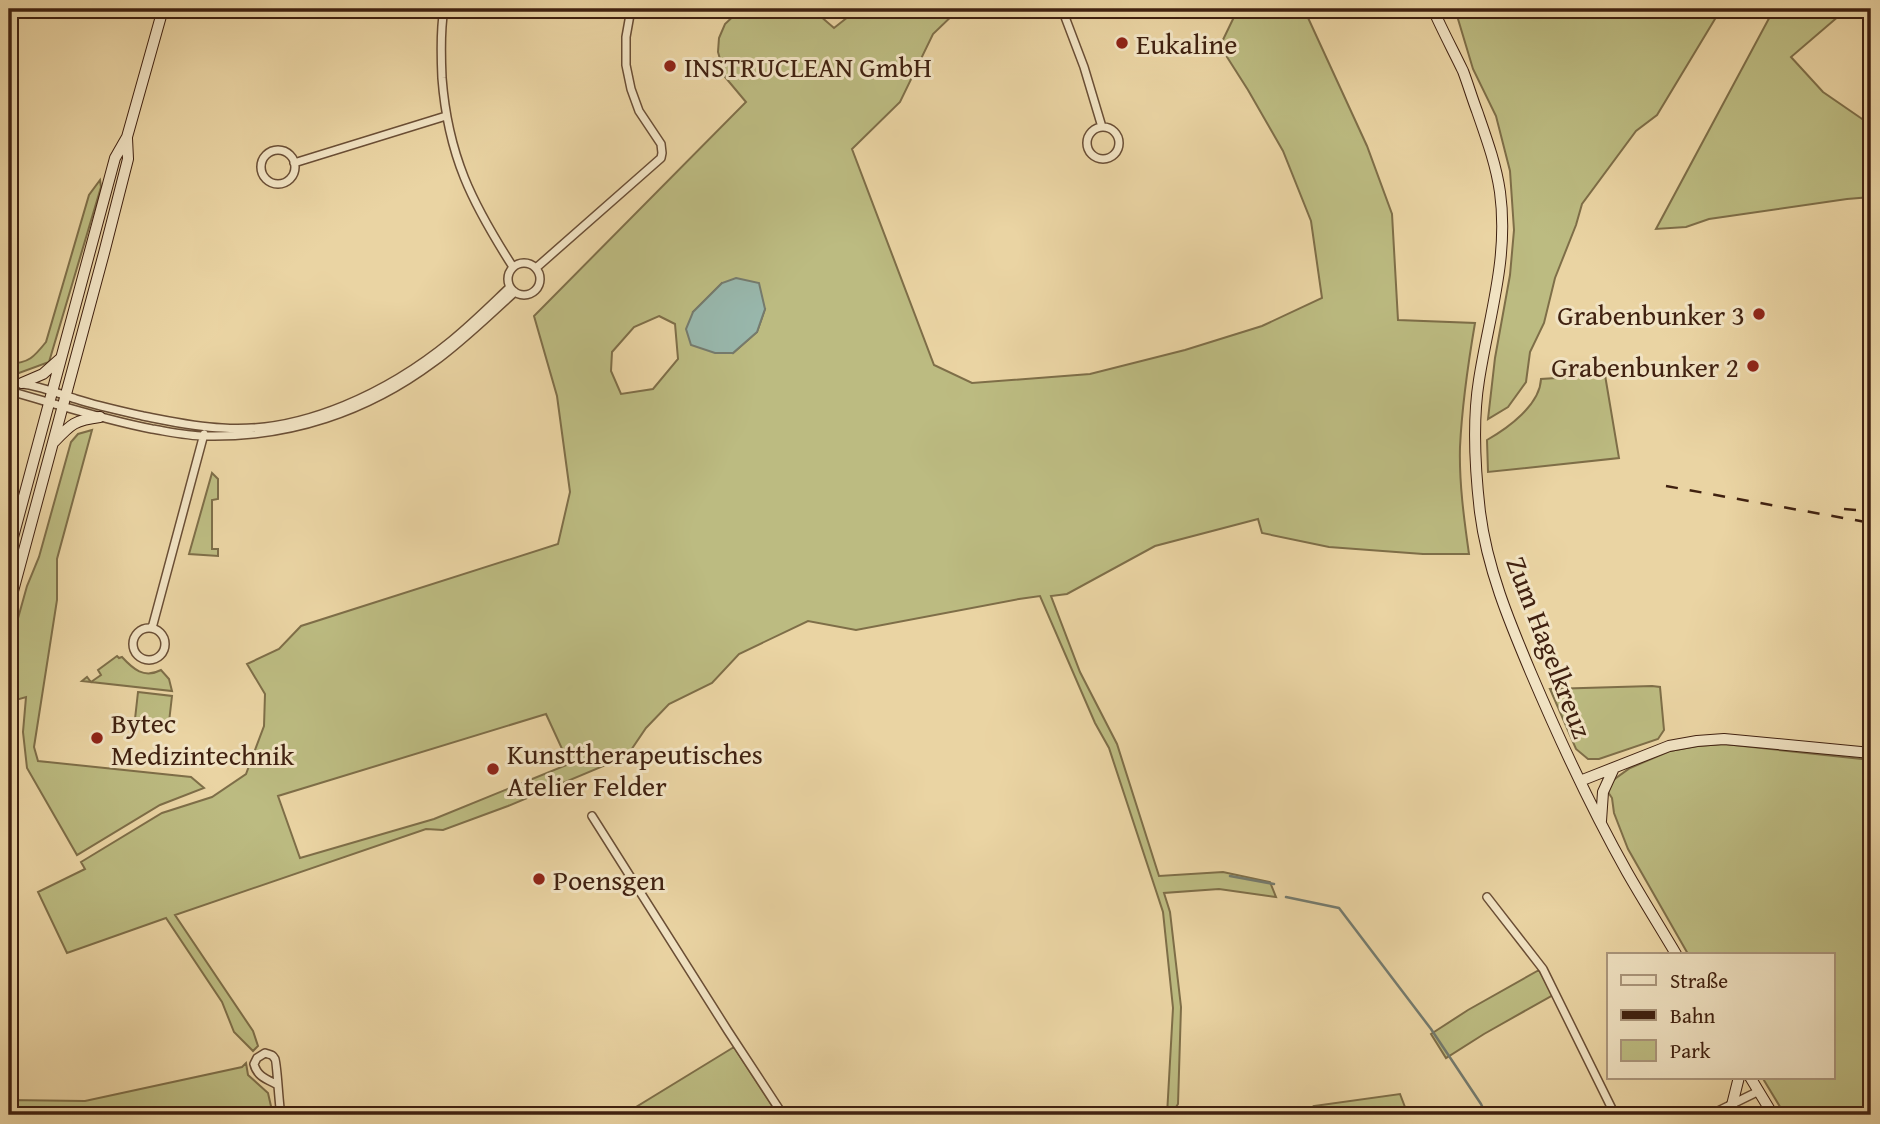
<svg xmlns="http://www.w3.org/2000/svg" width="1880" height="1124" viewBox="0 0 1880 1124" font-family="'Gentium Book Plus',serif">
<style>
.green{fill:#bcbb81;stroke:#7e6e48;stroke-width:2;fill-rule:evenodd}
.water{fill:#98b7ac;stroke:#757b6e;stroke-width:2}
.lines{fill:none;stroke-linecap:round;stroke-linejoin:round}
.stream{stroke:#757b6e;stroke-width:2.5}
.street-casing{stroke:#6a4e35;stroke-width:10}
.secondary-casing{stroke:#402110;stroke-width:12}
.street{stroke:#f1e3c3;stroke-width:7}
.secondary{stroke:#f1e3c3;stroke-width:10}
.rail{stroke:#402110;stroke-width:2.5;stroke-dasharray:12 12;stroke-linecap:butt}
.poi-dot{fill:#8f2418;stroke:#f1e3c3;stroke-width:2.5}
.labels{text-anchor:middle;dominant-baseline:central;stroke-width:6;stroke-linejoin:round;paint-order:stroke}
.poi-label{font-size:28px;fill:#402110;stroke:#f1e3c3;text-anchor:start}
.street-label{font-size:28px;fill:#402110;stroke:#f1e3c3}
</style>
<rect width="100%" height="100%" fill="#ead4a3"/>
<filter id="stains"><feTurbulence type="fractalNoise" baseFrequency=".00286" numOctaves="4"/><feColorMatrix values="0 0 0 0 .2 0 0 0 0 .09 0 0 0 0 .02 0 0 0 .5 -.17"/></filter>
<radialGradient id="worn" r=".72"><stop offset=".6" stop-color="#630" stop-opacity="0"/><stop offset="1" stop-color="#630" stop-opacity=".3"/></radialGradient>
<path class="green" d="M741,9H812L834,28L858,9H959L933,34L900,102L852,149L934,365L972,383L1090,374L1185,350L1262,326L1322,298L1311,221L1283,151L1248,90L1220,46L1234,17V9H1304L1367,146L1392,214L1398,320L1475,323C1468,364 1462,405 1460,447C1459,482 1464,519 1469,554H1423L1329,547L1262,533L1258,519L1155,546L1067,594L1051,596L1080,672L1117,744L1159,876L1223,872L1270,882L1276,897L1219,889L1164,893L1170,912L1181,1007L1178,1104L1171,1115H1167L1173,1008L1163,912L1109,748L1095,723L1040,596L1019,599L856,630L808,621L739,654L712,683L669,704L646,728L627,756L508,806L443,830L426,829L175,915L253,1031L258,1046L253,1051L234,1032L222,1002L166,918L67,953L38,892L85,869L81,862L162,813L212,797L246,774L264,726L265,694L247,664L279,649L301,626L558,544L570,492L557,396L534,316L746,102L725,77L718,52L719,38L725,24ZM722,283L765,309L757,332L733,353L693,312ZM659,316L675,324L678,359L653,389L621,394L611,371L612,352L634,327ZM546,714L569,764L434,819L300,858L278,796Z
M1455,9H1721L1657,115L1636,131L1582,204L1576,225L1555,278L1544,323L1530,352L1526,382L1508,407L1488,419L1495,358L1510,275L1514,230L1510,171L1496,116L1473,69Z
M1774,9H1847L1791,57L1823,92L1868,123L1871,122V197L1847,199L1709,219L1686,227L1656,229Z
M100,180L101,187L49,362L19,373L9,372V364C29,363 34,357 46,342L89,195Z
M1605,375L1619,458L1488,472L1487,440C1508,428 1540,405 1541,379Z
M92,430L57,559V600L34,747L38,761L191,777L204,788L160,805L77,855L27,768L23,732L26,697L9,702L10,647L27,586L39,557L71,442L78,434Z
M212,473L218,479V499L212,500V549H218V556L189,554Z
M117,656L119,658L122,657C133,669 144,679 161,670L169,679L172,691L82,681L87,677L91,682L101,675L98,670Z
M1652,686L1660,687L1664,730L1658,739L1599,759H1588L1576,749L1550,689Z
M138,692L172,696L169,722L135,719Z
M1724,744L1871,760V1115H1785L1762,1077H1833V954H1688L1628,849L1614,813L1612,798L1608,792L1612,781L1630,768L1670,751L1697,746Z
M1539,970L1553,995L1484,1034L1446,1058L1431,1034L1468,1010Z
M734,1047L778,1115H623Z
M246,1063L248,1075L268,1093L273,1115H99L73,1110H9V1100L85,1101L242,1067Z
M1400,1094L1408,1115H1319L1314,1106Z"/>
<path class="water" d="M736,278L759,283L765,309L757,332L733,353H715L691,345L686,329L693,312L722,283Z"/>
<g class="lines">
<path class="stream" d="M1230,876L1274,884
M1286,897L1339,908L1431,1029L1481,1104L1486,1115"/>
<g class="street-casing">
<path id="street" d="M444,9C440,31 441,56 442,78C448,156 472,203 513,267
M1062,9L1084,67L1102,127
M1087 143a16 16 0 1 1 32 0a16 16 0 1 1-32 0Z
M261 167a17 17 0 1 1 34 0a17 17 0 1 1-34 0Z
M294,163L446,116
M508 279a16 16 0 1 1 32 0a16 16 0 1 1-32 0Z
M536,268L661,158L662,153L661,144L639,111L631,89L626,65V37L631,9
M9,383C32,383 54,392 76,399C98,406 121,411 143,416C169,421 195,427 222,428C303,434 390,391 451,341C472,324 491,305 510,287
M9,388L13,392C59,405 105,420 152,429C170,432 188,436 205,436C289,438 367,412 434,362C463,341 488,316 515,292
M133 644a16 16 0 1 1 32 0a16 16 0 1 1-32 0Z
M152,628L204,434
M592,816L728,1031L783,1115
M1487,897L1543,969L1615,1115
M276,1084C266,1079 257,1076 254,1064L257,1058L265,1053C271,1055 272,1054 275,1059C277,1062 279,1107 281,1115
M1710,1115L1759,1091"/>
</g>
<g class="secondary-casing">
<path id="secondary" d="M1433,9C1442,30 1453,50 1463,71C1468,84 1472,98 1477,111C1486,137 1496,164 1500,192C1509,258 1489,316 1479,380C1472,423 1475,469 1480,512C1487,568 1509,621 1531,673C1560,741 1591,808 1627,872C1643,900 1660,927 1676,954
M22,383L43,374L61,358
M54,442C71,424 75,420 100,417
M9,552L115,158L127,137L163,9
M9,606L104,253L128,159L127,138
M1580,781L1669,746L1697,741L1724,739L1871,753
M1601,821L1603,792L1614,768
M1750,1077L1773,1115
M1732,1105L1739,1077"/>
</g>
<use href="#street" class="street"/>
<use href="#secondary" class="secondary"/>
<path class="rail" d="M1666,486L1871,523
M1844,509L1871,511"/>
</g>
<g class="poi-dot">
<circle cx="1122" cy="43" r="7"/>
<circle cx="670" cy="66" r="7"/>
<circle cx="1759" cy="314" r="7"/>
<circle cx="1753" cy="366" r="7"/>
<circle cx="97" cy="738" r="7"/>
<circle cx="493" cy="769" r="7"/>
<circle cx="539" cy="879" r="7"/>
</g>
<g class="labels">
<g class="poi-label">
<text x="1136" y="43">Eukaline</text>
<text x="684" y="66">INSTRUCLEAN GmbH</text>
<text x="1745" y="314" text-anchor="end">Grabenbunker 3</text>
<text x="1739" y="366" text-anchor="end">Grabenbunker 2</text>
<text x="111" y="722">Bytec<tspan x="111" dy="32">Medizintechnik</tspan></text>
<text x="507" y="753">Kunsttherapeutisches<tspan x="507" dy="32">Atelier Felder</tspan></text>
<text x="553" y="879">Poensgen</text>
</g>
<g class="street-label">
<text transform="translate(1550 647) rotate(69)">Zum Hagelkreuz</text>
</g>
</g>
<rect width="1880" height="1124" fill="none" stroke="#ead4a3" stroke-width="35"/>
<rect x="10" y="10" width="1859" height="1103" fill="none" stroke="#402110" stroke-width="3.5"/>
<rect x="18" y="18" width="1845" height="1089" fill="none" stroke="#402110" stroke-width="2"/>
<rect x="1607" y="953" width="228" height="126" fill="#f1e3c3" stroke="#aa957b" stroke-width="2"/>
<rect x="1621" y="975" width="35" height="10" fill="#f1e3c3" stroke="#aa957b" stroke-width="2"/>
<text x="1670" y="988" font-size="21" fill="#402110">Straße</text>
<rect x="1621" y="1010" width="35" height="10" fill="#402110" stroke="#aa957b" stroke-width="2"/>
<text x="1670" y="1023" font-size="21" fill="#402110">Bahn</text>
<rect x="1621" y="1040" width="35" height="21" fill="#bcbb81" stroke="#aa957b" stroke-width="2"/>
<text x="1670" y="1058" font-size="21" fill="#402110">Park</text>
<rect width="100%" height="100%" filter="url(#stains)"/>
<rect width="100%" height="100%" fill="url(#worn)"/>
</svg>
